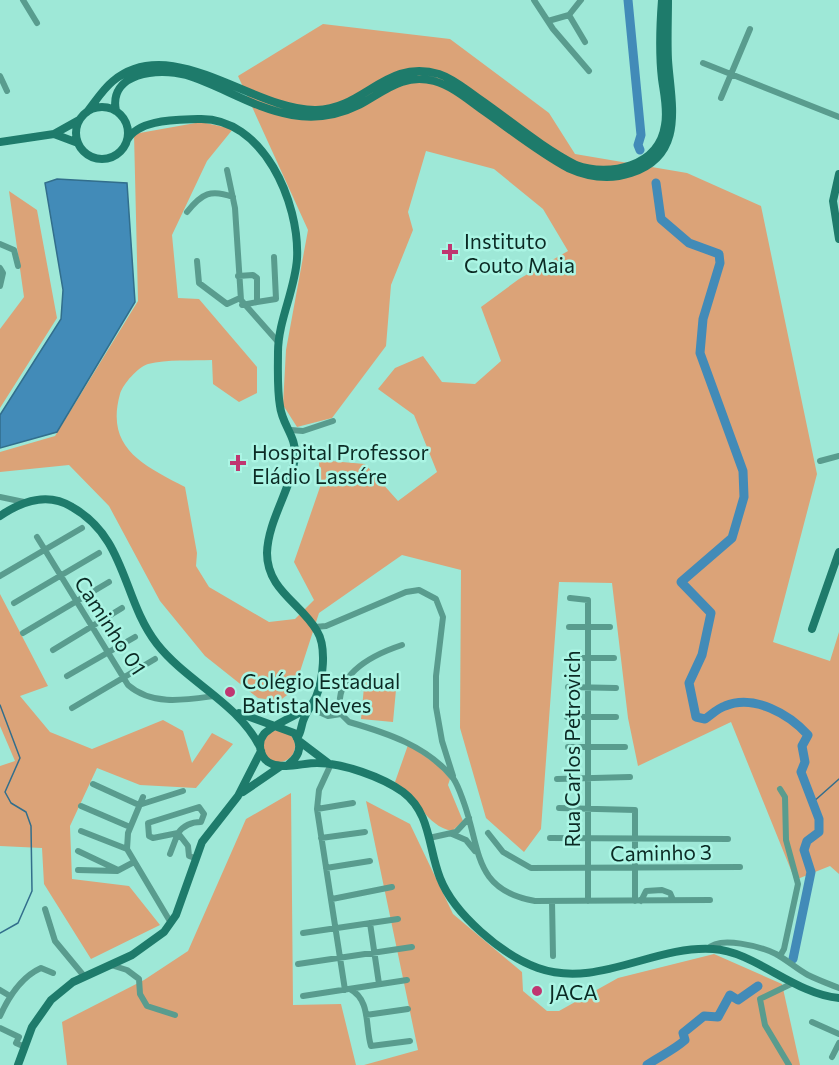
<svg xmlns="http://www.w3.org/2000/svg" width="839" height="1065" viewBox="0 0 839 1065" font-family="Commissioner,sans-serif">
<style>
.green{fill:#dba378}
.water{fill:#428bb8;stroke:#326e8c;stroke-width:1.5}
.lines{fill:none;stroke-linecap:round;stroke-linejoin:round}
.stream{stroke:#326e8c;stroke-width:1.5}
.river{stroke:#428bb8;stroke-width:9}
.street{stroke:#599c8e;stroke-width:6}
.secondary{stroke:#1e7b6b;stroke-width:8}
.poi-dot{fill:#c03671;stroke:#abf5e4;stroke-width:2}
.labels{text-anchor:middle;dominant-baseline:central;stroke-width:5;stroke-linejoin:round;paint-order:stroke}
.poi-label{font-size:21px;fill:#0b2a24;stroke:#abf5e4;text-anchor:start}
.street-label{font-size:21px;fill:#0b2a24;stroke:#abf5e4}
</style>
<rect width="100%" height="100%" fill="#9ee8d7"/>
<path class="green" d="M323,24L450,39L549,113L575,154L687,173L761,206L817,474L773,642L830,661L839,632V874L830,866L795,880L731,722L638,766L628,718L612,583L559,582L541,829L524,852L486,818L460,728L461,570L402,555L319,613L294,690L279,701L258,698L205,656L160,601L109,506L69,465L0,472V452L55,436L138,301L134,134L201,122L233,129L207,161L172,235L178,298L199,299L257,367V393L239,402L213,384L212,360C192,361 167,359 148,364C138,367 123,384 120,394C105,448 143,465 185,487L197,553L196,566L209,587L269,622L295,619L314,600L294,562L320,487L319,460L365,464L398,501L437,472L414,415L378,389L395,368L423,356L442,382L475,384L501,361L481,307L519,279L568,251L543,209L494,169L426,151L408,212L413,230L391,285L386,346L332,418L297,427L283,405L286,350L308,230L238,76Z
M9,191L37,210L57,318L0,408V329L24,297Z
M0,594L48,686L20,696L50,732L92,749L163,720L183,731L192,763L212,733L233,744L196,788L140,785L97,768L70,826L72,879L129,886L160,925L91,959L44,884L42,848L0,846V766L15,761L0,726Z
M365,676L397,679L393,722L361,719Z
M263 746a16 16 0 1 1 32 0a16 16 0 1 1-32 0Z
M408,745L438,765L450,779L448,785L463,821L452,831C426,826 417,797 395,782Z
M291,793L293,1005L341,1004L356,1065H67L62,1022L144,980L188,951L246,819Z
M366,801L410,824L453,914L522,972L523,991L547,1011H559L618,978L714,954L782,984L800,1065H364L418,1050Z"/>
<path class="water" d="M57,179L127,183L135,302L57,432L0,448V415L61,319L63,290L45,183Z"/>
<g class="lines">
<path class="stream" d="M0,705L20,758L5,792L11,803L26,812L31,826L32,891L18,923L0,933
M812,803L839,779"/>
<path class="river" d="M628,0L641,135L638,145L640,150
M656,183L661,219L689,243L719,254L720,263L703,319L700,353L743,471L744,497L732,538L681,582L711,613L702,655L689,683L696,717L705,719C711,715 718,708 725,706C754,694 789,714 808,735L802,746L805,762L801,772L819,819V832L807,841L804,850L811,872L793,959
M647,1065C660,1056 674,1050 685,1040L683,1033L704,1016L718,1017L730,995L738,1000L758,986"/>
<path class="street" d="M23,0L37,23
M534,0L553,29L589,71
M569,15L585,42
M569,15L581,0
M548,21L569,15
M703,63L839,117
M0,76L7,91
M721,98L750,29
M227,170L235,208L241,300L279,343
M187,212C202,193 211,189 233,197
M0,244L14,250L18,266
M197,261L199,283L227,304L240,298
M0,268L3,273L0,286
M238,276L253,275L257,278V302L242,305
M257,302L276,299L274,257
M291,430L303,431L333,421
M820,461L839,456
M0,497L24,502
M37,537L128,685C152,706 185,700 214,696
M0,576L82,528
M570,598L588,600V901
M14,603L99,553
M315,627L326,626L406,592L419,590L436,599L443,617L436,676V707L442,741L453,776
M569,627H610
M23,633L109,582
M53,650L122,608
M569,658H614
M67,676L135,637
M568,687L616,688
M72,708L155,659
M317,711L328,716L341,714
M341,714L349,722C387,733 427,746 453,778C458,785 461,795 464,803C481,850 473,890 535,901L710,900
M341,714C332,674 372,655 402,645
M567,717H616
M568,747H625
M331,764L319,790L317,809L345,990
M557,779L630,777
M93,784L139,805L183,791
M780,789L785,797L786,840L798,884L784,949L780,956
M143,797L128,833L127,849L171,923
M81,806L130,827
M559,808L635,810V901
M317,809L353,803
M81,831L127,849
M488,833L503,852L531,868L740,867
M452,834L466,840L475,851
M321,838L365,832
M429,838L456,832L469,818
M550,838L728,839
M78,851L118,870
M170,854L178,833C184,825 192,822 201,822L204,814L199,807L148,823L149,836L153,838L178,833L188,846L189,856L195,858
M326,868L370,861
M78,870L117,871L134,862
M332,899L392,887
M552,901L553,956
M641,901L646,891L662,890L670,893L673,900
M45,909L55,941L84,976
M370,923L379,984
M303,933L398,919
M708,949C719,935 762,947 776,954C787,960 797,969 808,975C818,980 829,984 839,988
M298,964L412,947
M111,965L127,970L139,979L140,994L147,1006L175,1015
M350,989C371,1000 365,1027 371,1046L410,1041
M0,990L10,996
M303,996L407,980
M366,1015L408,1009
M0,1016C9,996 21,977 41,968L53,973
M812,1022L839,1034
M0,1028L19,1037L16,1043L25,1047
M832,1057L839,1043
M789,1065L765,1025L760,999L793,983"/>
<path class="secondary" d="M76 133a26 26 0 1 1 52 0a26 26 0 1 1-52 0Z
M116,111C108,73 158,67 186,75C222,86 255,109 292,115C315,119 339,115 359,105C385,91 403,73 434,81C452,86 467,99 481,109C510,129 538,152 568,168C588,177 610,180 631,173C686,155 671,104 668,60C667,40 668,20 668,0
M87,112C95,102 103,89 113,81C172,32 253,111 316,110C365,109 386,58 439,74C454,79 465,89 478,98C510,120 541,147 576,165C609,177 659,167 665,125C668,110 664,94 662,79C659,53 660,26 662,0
M54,134L78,143
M127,140C139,119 176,120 198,119C263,116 300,203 297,259C295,290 278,321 278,352C278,369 277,389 280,406C282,425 297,437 295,457C291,490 268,520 267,553C267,590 301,603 317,631C327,647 323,680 316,697C312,705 306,712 303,721C301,727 301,733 297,738
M0,142L54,134L79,120
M839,174L833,201L839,239
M0,516C22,501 48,492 72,507C127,538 122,599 157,644C188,683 237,702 260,747
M812,629L839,552
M307,708C296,716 272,725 264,734C256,744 261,760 272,764C284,769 304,763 317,763C343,763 382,777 403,792C431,813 428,848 440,878C454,914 502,955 538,968C597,989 654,945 713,949C754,951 794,994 839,998
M239,713L294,733C302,744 301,755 289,764
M299,741L328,763
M243,792L281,766
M18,1065L32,1027L51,1000L73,982L132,955L164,932L176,915L202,842L238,796L261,751"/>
</g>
<g class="poi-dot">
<path d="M447 243h6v6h6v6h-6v6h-6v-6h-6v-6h6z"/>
<path d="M235 454h6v6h6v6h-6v6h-6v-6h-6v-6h6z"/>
<circle cx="230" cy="692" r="6"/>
<circle cx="537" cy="991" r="6"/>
</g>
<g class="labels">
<g class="poi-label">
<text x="464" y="240">Instituto<tspan x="464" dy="24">Couto Maia</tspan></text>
<text x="252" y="451">Hospital Professor<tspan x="252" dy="24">Eládio Lassére</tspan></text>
<text x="242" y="680">Colégio Estadual<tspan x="242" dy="24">Batista Neves</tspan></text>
<text x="549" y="991">JACA</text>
</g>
<g class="street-label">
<text transform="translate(111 625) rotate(57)">Caminho 01</text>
<text transform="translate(571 749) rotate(-90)">Rua Carlos Petrovich</text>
<text transform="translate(661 852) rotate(-1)">Caminho 3</text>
</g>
</g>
</svg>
